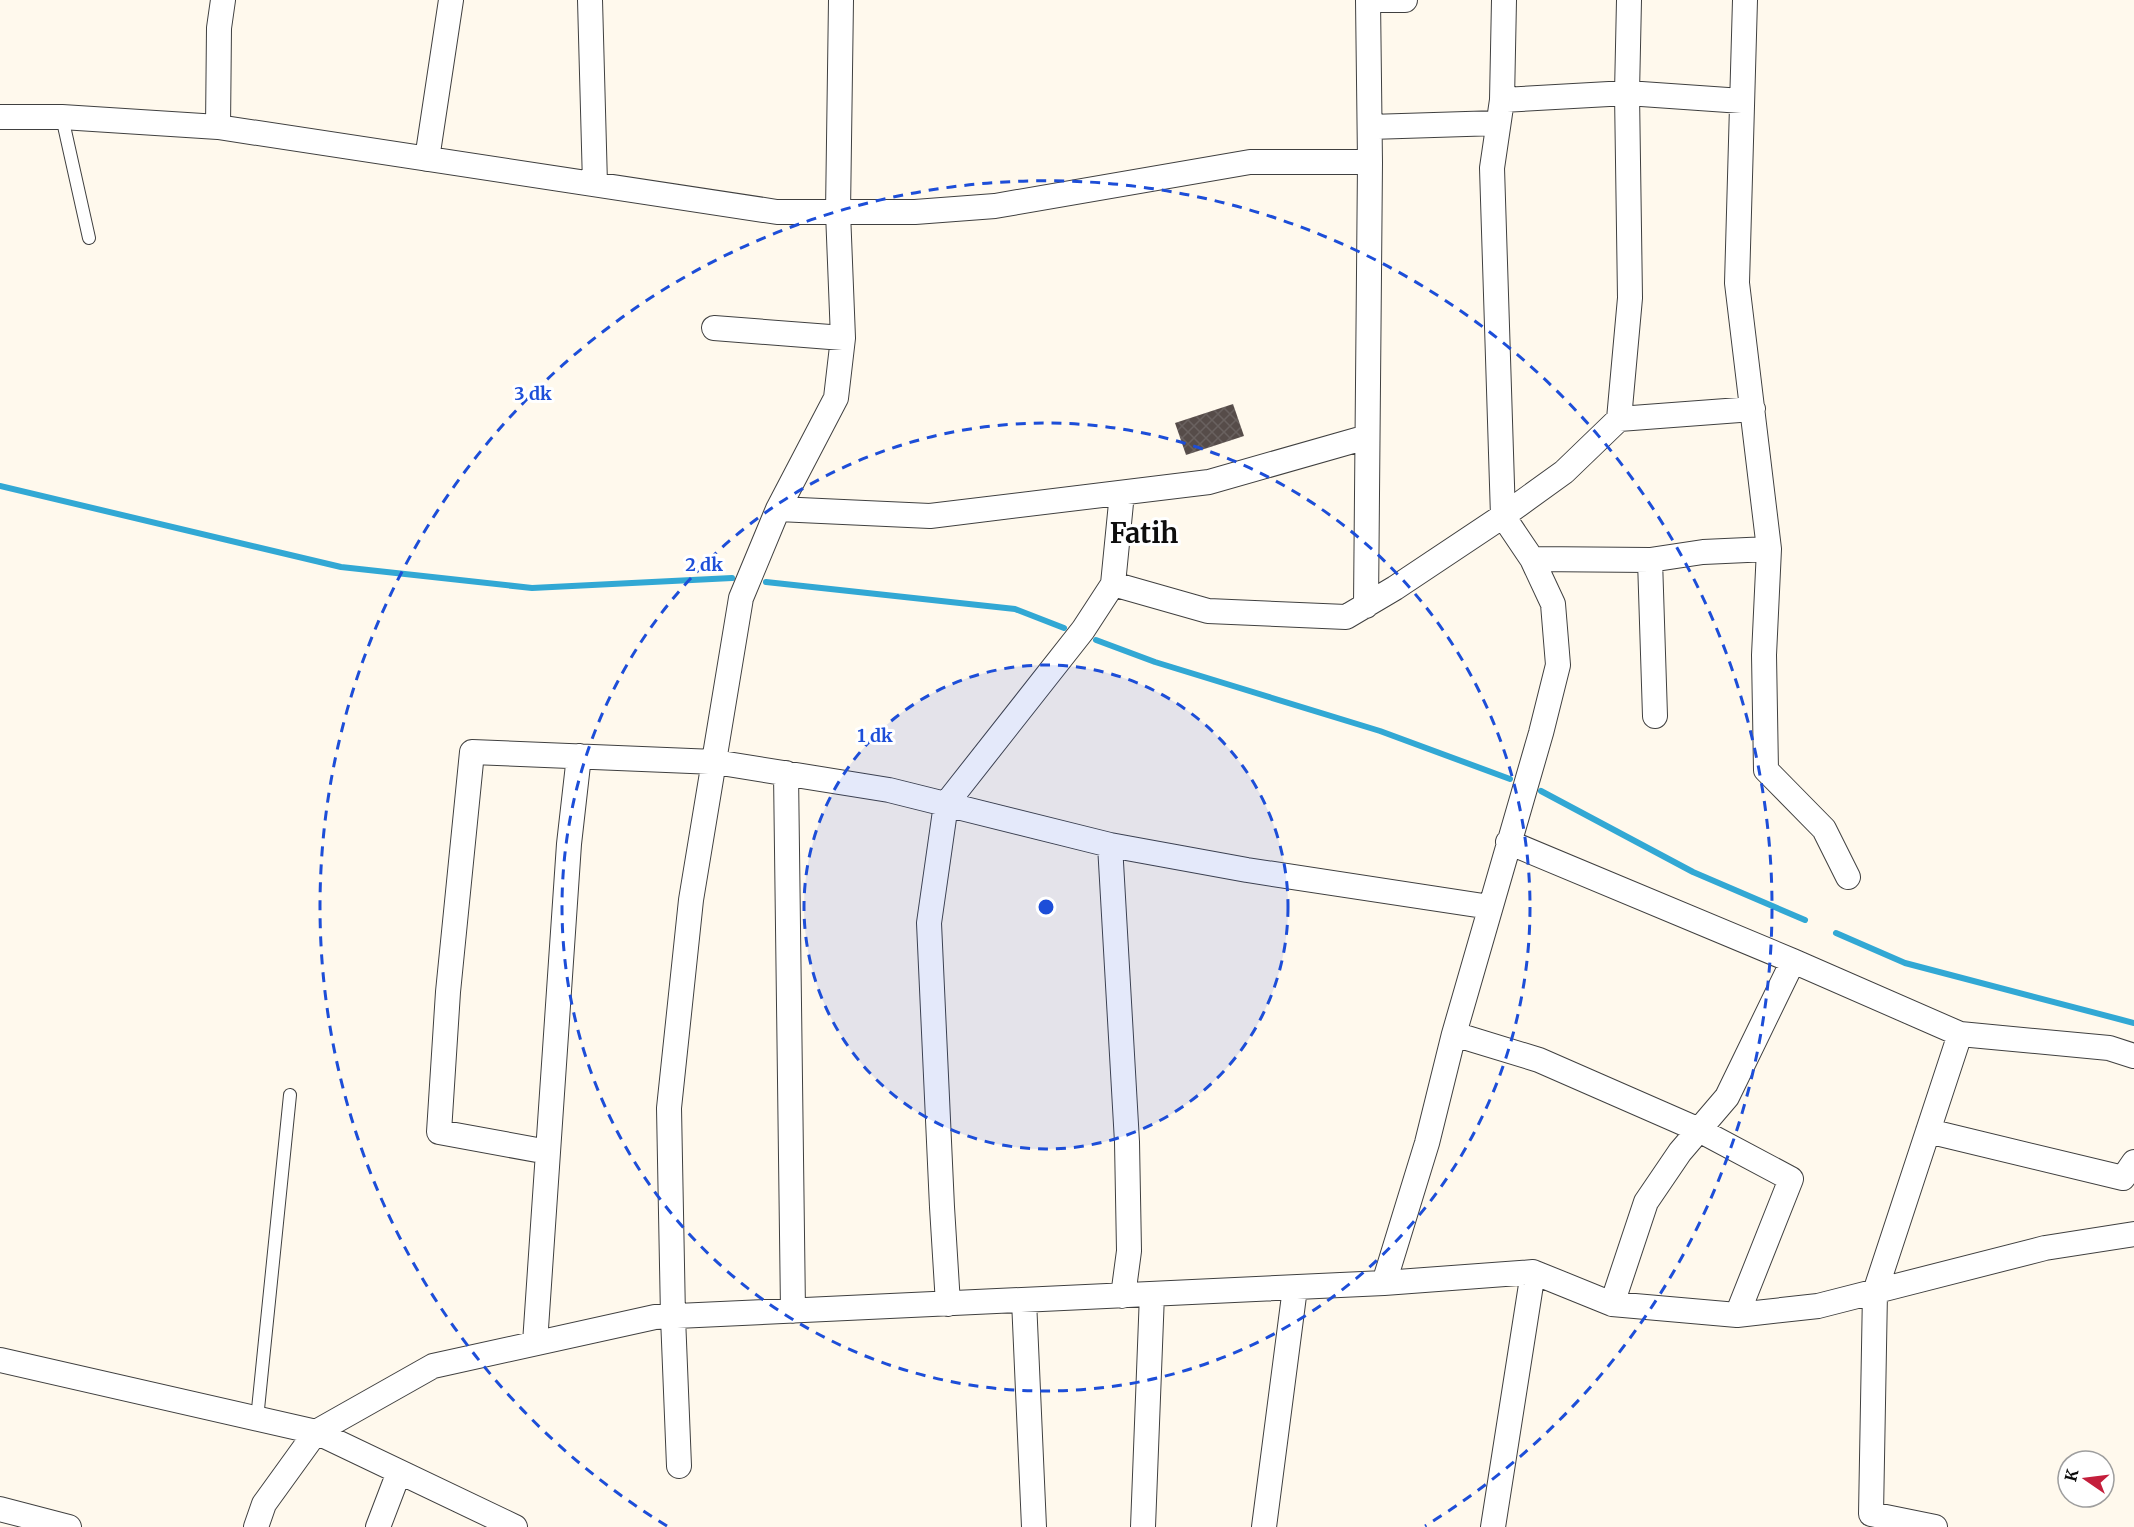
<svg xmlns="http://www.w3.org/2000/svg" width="2134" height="1527" viewBox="0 0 2134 1527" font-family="Merriweather,serif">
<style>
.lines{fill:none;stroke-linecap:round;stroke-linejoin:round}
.stream{stroke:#32a8d4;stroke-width:6}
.building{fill:url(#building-cross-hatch)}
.service-casing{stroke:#404040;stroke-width:14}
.minor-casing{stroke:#404040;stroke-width:26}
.service{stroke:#fff;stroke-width:12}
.minor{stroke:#fff;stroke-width:24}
.ring{fill:none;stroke:#1d4ed8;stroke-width:3;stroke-dasharray:10 8}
.labels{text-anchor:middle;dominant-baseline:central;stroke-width:6;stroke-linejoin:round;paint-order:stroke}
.district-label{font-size:27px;font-weight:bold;fill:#0d0d0d;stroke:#fff}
.centre{fill:#1d4ed8;stroke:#fff;stroke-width:3}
.ring-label{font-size:18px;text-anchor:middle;font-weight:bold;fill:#1d4ed8;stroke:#fff;stroke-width:6;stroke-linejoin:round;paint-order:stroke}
</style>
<defs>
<pattern id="building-cross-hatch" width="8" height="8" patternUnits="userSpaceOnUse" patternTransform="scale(1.5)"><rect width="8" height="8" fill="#564c49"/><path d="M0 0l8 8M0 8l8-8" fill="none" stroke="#69615f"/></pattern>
</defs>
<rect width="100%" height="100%" fill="#fff9ed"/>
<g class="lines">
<path class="stream" d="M0,486L341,567L532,588L732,578
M766,582L1015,609L1064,628
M1096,640L1155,662L1380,731L1510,779
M1541,791L1693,872L1805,920
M1836,933L1905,963L2134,1023"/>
</g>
<path class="building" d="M1233,404L1244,436L1186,455L1175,423Z"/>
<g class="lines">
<g class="service-casing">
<path id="service" d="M62,117L89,238
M257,1419L290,1095"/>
</g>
<g class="minor-casing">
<path id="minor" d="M590,0L595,184
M1368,0H1405
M1745,0L1737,283L1769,549L1764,655L1766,770L1824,829L1848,877
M1502,100L1627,93L1742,101
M0,117H62L218,127L777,212H915L995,206L1250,162H1370
M218,127L219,28L223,0
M1370,127L1498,123
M427,159L451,0
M714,328L843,338
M1619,419L1630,298L1627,93L1629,0
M778,509L930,516L1209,482L1367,437
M1532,559L1650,560L1703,552L1769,549
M1650,560L1655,716
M1113,584L1208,611L1346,617L1395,588L1503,516L1564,472L1619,419L1753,409
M1366,606L1370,162L1368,0
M786,773L793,1311
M1508,842L1793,961L1960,1034L2109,1048L2134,1056
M1110,845L1127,1142L1129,1251L1123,1296
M1454,1034L1539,1060L1699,1130L1791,1179L1737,1315
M1928,1131L2123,1178L2134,1162
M548,1152L439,1132L448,992L472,752L715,762L889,790L1110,845L1247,870L1490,907
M1384,1283L1427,1143L1454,1034L1541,733L1558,665L1553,604L1532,559L1503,516L1492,168L1502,100L1504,0
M1024,1300L1034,1527
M948,1304L942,1207L929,923L946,804L1083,630L1113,584L1122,493
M1612,1304L1646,1202L1680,1152L1727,1097L1793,961
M535,1343L569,844L579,756
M0,1360L316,1432L515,1527
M679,1466L673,1317L669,1108L691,900L741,598L778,509L836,398L843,338L838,212L841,0
M0,1509L69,1527
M256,1527L264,1504L316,1432L433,1366L655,1317L1384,1283L1533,1272L1612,1304L1737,1315L1818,1306L2045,1248L2134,1234
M378,1527L399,1472
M1143,1527L1152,1294
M1264,1527L1295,1288
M1493,1527L1533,1272
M1935,1527L1871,1514L1875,1292L1960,1034"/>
</g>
<use href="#service" class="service"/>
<use href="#minor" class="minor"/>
</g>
<circle cx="1046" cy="907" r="242" fill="#1d4ed8" fill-opacity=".12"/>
<g class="ring">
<circle cx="1046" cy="907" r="242"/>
<circle cx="1046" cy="907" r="484"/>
<path d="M667 1526A726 726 0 1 1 1425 1526"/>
</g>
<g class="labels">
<g class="district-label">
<text x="1144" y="533">Fatih</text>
</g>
</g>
<circle cx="1046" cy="907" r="9" class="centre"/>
<g class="ring-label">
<text x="533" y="400">3 dk</text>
<text x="704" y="571">2 dk</text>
<text x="875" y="742">1 dk</text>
</g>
<g transform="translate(2086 1479) rotate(284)"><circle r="28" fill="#ffffff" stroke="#9e9e9e" stroke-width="1.5"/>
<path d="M0-4.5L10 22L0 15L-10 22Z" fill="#c41e3b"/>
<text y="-9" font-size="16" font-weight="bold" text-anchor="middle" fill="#0d0d0d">K</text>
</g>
</svg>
